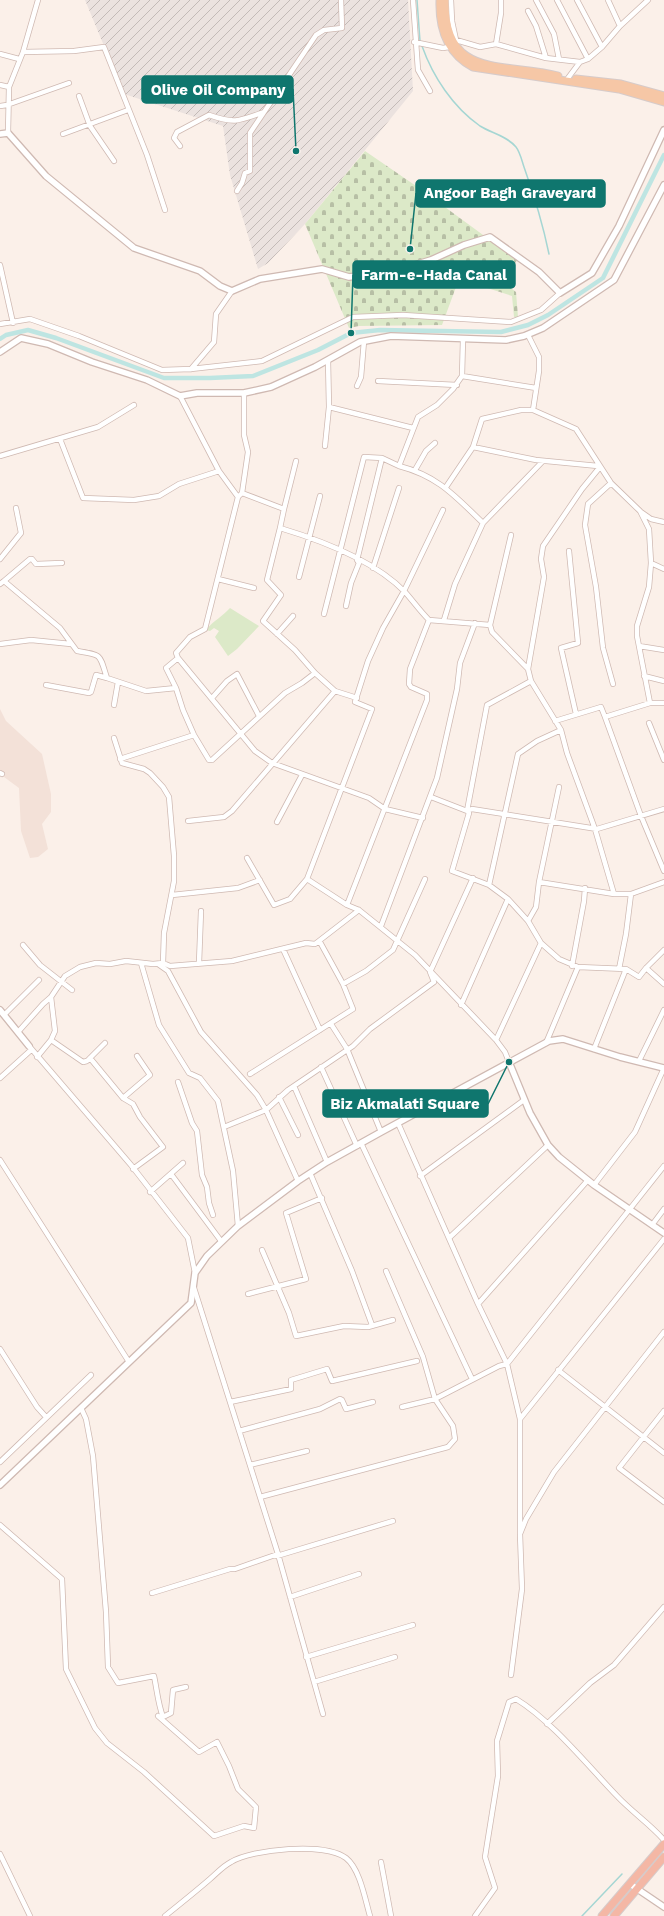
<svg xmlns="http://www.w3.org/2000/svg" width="664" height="1916" viewBox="0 0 664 1916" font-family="'Work Sans',sans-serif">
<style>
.residential{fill:#f3e1d8}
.industrial{fill:url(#industrial-furrows)}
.cemetery{fill:url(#cemetery-stones)}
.garden{fill:#dce9c8}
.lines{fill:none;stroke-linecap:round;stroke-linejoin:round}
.stream{stroke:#a5d6d3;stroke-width:1.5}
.canal{stroke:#bee5e2;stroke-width:4.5}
.minor-casing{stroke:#cfb9b2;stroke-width:6}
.tertiary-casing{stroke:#cfb9b2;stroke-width:8}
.primary-casing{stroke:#d6cbca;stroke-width:9}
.trunk-casing{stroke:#d6cbca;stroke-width:9}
.minor{stroke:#fff;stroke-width:4.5}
.tertiary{stroke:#fff;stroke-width:5.5}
.primary{stroke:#f6c7a6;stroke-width:7}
.trunk{stroke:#f4b7a5;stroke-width:7}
.leader{fill:none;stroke:#0f766e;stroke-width:1.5}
.callout-dot{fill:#0f766e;stroke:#fef5f0;stroke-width:1.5}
.callout{fill:#0f766e;stroke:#0f766e;stroke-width:1.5}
.callout-label{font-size:15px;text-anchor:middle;font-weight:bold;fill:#fff}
</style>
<defs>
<pattern id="industrial-furrows" width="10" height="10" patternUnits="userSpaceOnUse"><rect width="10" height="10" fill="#ebe2df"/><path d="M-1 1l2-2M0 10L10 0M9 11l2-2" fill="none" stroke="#c3bab7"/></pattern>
<pattern id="cemetery-stones" width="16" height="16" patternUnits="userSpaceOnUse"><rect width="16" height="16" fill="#dce9c8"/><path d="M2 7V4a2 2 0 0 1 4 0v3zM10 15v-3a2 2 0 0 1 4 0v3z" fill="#b7bfa5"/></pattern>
</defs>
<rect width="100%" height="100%" fill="#fbf0e9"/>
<path class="residential" d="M0,709L6,721L42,754L51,794V812L42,824L48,849L38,857L30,858L21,831L19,788L0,774Z"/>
<path class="industrial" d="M85,0H408L413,91L305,224L268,263L258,269L230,175L223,126L124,94Z"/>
<path class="cemetery" d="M365,151L419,188L517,260L504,283L516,292L518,317H514L512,296L459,279L442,325L359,326L349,328L305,224Z"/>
<path class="garden" d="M230,608L259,626L237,649L228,656L215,637L219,631L214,628L210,631L206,630C214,620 222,617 230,608Z"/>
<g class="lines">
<path class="stream" d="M417,0L420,41
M422,46C433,77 453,107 480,126C491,133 507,136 516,147C520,152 522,161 524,167C534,195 543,225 549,254
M582,1916L622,1874"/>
<path class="canal" d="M0,339L6,335L28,330L56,338L164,378H210L253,376L318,350L351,333L380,330L501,332L528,325L548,315L603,278L664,155"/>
<g class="minor-casing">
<path id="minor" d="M413,0L418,70L430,91
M451,0L452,21L456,40L480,47L496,44L546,58L580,62
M536,0L554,34L559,59
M557,0L588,59
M577,0L602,47
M608,0L620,26
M528,11L536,26L546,58
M414,42L443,48L449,47
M496,44L501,13V0
M23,52L74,51L104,47L147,155L165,210
M0,54L19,59
M568,78L580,62L588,59L602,47L620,26L648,0
M0,85L9,87
M79,96L90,126L114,161
M0,106L7,105L69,83
M8,133L9,87L23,52L38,0
M63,134L128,110
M180,146L174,138L177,132L209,115C235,124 239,121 264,112
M237,191L242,183L245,173L250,171V133L316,35L324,30L342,28L341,0
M0,265L13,323
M0,324L30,319L79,336L162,370L191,369L262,361L353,317L403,315L511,322L541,310L560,293
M191,369L214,342L216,314L232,291
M462,376L536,388
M378,381L457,385
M357,386L361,377L364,341
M180,396L219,471L238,497L242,493L284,509L280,528C320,540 375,561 405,592C413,601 420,611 429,620L490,625L492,632L528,669L531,681L561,730L567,753L595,829L614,894H631L664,882
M329,407L413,428
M533,410L576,429L611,483L640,511L649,529L651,563L649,587L637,626V636L650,703H664
M60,439L83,498L134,500L159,496L179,484L219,471
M325,446L329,407L328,360
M473,447L536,460L598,466
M0,456L98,427L134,405
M399,466C438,476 455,496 483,523
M415,470L426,451L435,443
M611,483L588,504L585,525L596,587L603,648L613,684
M446,487L473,447L482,419L521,410H533L539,371V357L528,335
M242,493L248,452L244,435V393
M238,497L205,629L190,637L176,653L178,658L255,751L272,763L369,798L385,809L423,818
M284,509L296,461
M641,512L651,519L664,522
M280,528L267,580L281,595L263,621L295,650L315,673L335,691L357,698
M569,551L578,643L561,648L576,714
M0,559L21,533L16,508
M651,563L664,569
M373,568L399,488
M299,577L320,496
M218,579L254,588
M4,581L30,559H32L36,564L62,563
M0,584L4,581L60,628L77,651C102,655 99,653 107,678L146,691L176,688L166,668L178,658
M346,606L351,583L359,563L357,560L382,458
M324,614L364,457L382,458L399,466L418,417L437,405L453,389L462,376L463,339
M444,620L455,584L483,523L543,461
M490,625L511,535
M277,634L293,616
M0,644L31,640L71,644
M639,646L664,650
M528,669L544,577L541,559L543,546L582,489L600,467
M644,676L664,681
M531,681L487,705L467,811L469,813L452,871L489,885L508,899L528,921L541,943L559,959L578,967L626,969L639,977L646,968L664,984
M46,685L89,693L91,692L96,675L107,678
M176,688L183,710L194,735L209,760H212L285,693L302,683L315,673
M212,698L227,681L237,674L259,716
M650,703L605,717L641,816L664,871
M114,705L118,682
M555,721L601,707L605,717
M649,723L664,760
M114,738L122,763L144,769L150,773L163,787L169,797L174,856V881L164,933L163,963
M120,759L194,735
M0,773L2,774
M431,797L467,811L472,809L597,829L664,809
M188,821L224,817L232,811L335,691
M277,822L302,775
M247,858L274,905L290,899L307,879L372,709L355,702L368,661L383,628L404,591L443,510
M307,879L347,905L359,910L415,955L496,1040L505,1052L509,1062
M539,882L614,894
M489,885L518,754L537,741L561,730
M172,895L238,888L260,880
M347,905L427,700V694L411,687L409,684L410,669L429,620
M528,921L536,907L539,882L559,787
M381,926L437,778L457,689L460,663L475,623
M23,945L40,965L72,990
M283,949L320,1030
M141,963L159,1025L189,1073L200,1078L218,1101L233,1171L238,1226
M199,963L201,911
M158,964L168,971L201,1032L257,1095L266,1110L298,1181
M572,966L584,901L585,888
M646,968L664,950
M619,969L626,934L631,894
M343,984L366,971L393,950L425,879
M461,1005L508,899
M4,1015L39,980
M331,1024L347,1049L381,1132
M18,1032L43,1004L51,997
M51,1040L83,1062L87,1061L105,1043
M496,1040L541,943
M546,1043L578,967
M29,1046L131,1165L188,1238L195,1273
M594,1049L626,969
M37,1057L51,1040L55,1031L51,997L65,976L80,967L96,963L110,964L126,961L153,964L163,963L170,966L232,961L306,943L315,944L359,910
M90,1058L123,1098L133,1104L140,1117L163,1147L133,1169
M639,1061L664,1010
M321,1067L357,1146
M250,1074L353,1009L343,984L320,942
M0,1078L31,1050
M178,1082L192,1123L197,1131L202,1175L207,1187L209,1203L213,1215
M294,1086L327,1162
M279,1097L298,1135
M123,1098L150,1075L137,1056
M398,1123L478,1304L507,1364L520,1419V1534
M224,1127L266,1110L288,1090L353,1046L370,1029L434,982L430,972L473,878
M361,1143L472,1379
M0,1160L129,1362
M310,1173L352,1271L372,1325
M171,1174L221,1241
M420,1176L524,1100
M594,1185L635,1132L664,1068
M150,1192L183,1163
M652,1225L664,1209
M449,1238L548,1145
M262,1250L289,1313L296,1336L344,1326L368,1327L393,1320
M194,1288L278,1554L323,1714
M248,1294L306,1279L286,1213L322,1198
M478,1304L588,1180
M0,1349L37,1407L46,1417
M558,1370L664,1453
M230,1402L291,1389V1380L327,1369L332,1381L417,1361
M402,1407L435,1399L499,1366L507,1364L664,1166
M81,1408L86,1419L93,1456L106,1612L108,1667L118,1683L154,1676C157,1690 158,1704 163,1717L171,1713L173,1690L186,1687
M664,1411L619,1468L664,1502
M520,1419L664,1239
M239,1431L320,1409L340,1399L342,1400L346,1409L373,1402
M0,1462L91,1375
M250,1465L307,1451
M260,1497L448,1447L455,1439L453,1426L435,1399L423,1357L386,1271
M0,1525L62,1579L66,1669L95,1728L107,1743L144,1772L214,1836L244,1826L254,1828L256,1807L238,1789L229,1766L217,1742L199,1752L158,1716
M277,1556L393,1521
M152,1593L230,1569H235L278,1554
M290,1597L359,1574
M306,1657L413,1625
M511,1675L522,1589L520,1534L526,1519L554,1472L664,1332
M314,1682L395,1657
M547,1724L590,1683L614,1665L664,1607
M0,1854L30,1916
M381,1862L391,1916
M165,1916C180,1904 195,1892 210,1879C216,1874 223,1866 231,1862C252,1849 325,1842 346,1858C360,1869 365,1899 370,1916
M475,1916L495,1888L485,1857L498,1776L497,1741L509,1702L516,1699C551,1720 588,1766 617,1796C632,1812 650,1824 664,1840"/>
</g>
<g class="tertiary-casing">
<path id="tertiary" d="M0,134L8,133L46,176L134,248L200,271L220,286L232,291L260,279L322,269L349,277L391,272L431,260L464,245L490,237L539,272L560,293L592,273L619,226L664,130
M0,352L21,338L48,344L92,362L147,380L180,396L197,393H244L271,387L315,367L360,342L391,336L506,340L524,336L543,328L614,280L664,185
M0,1010L29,1046
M509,1062L530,1113L548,1145L559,1157L594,1185L664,1233
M0,1485L191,1303L195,1273L207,1256L238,1226L298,1181L327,1162L381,1132L549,1041L563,1039L620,1057L664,1068
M630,1884L664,1907"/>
</g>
<g class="primary-casing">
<path id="primary" d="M440,0C439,29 447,53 473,67L619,89L664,102
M445,0C444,80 502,62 558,76
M576,79L621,84L664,96"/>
</g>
<g class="trunk-casing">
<path id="trunk" d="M602,1916L664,1844
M614,1916L664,1857"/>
</g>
<use href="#minor" class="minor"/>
<use href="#tertiary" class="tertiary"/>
<use href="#primary" class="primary"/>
<use href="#trunk" class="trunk"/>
</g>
<path class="leader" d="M296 151L293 89M410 249L416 193M351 333L353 275M509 1062L488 1104"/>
<g class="callout-dot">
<circle cx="296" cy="151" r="4"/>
<circle cx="410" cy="249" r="4"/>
<circle cx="351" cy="333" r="4"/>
<circle cx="509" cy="1062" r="4"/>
</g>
<g class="callout">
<rect x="142" y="76" width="151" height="27" rx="4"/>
<rect x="416" y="180" width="189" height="27" rx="4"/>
<rect x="353" y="261" width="162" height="27" rx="4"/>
<rect x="323" y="1090" width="165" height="27" rx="4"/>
</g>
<g class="callout-label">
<text x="218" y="95">Olive Oil Company</text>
<text x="510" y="198">Angoor Bagh Graveyard</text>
<text x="434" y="280">Farm-e-Hada Canal</text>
<text x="405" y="1109">Biz Akmalati Square</text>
</g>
</svg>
